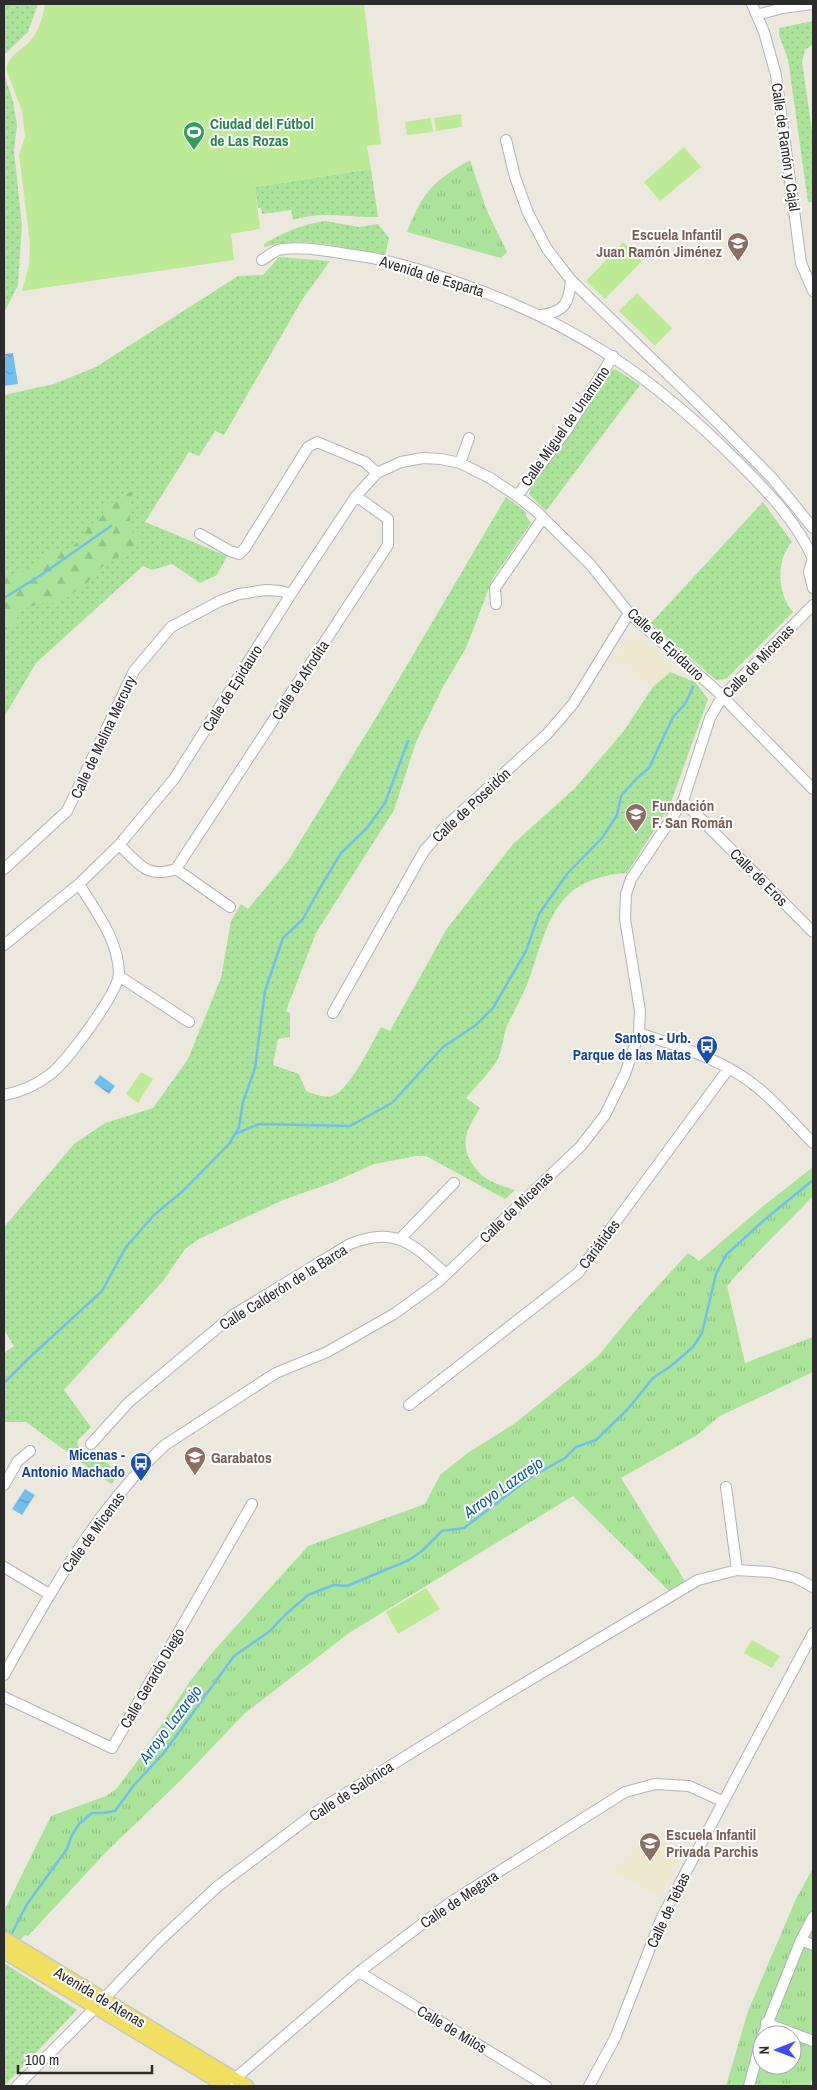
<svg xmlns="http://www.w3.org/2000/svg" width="817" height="2090" viewBox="0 0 817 2090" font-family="'Archivo Narrow',sans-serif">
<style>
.education{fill:#eee8ce}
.grass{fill:url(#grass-dots)}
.forest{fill:url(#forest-firs)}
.park{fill:url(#park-tufts);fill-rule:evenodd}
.pitch{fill:#bdea97}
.water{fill:url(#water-ripples)}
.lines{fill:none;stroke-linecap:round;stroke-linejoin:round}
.stream{stroke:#72bfee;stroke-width:2.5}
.minor-casing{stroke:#b2b2bf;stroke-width:12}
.major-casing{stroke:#c8c8c8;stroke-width:15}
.minor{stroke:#fff;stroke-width:10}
.major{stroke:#f0df60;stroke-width:12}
.labels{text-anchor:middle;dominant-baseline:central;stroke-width:4;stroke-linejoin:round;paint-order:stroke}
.leisure-label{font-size:15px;font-weight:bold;fill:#27864d;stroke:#fff;text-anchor:start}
.street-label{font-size:15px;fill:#2c2c2c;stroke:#fff}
.education-label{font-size:15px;font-weight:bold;fill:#785e54;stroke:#fff;text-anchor:start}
.transit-label{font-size:15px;font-weight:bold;fill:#164399;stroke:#fff;text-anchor:end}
.water-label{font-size:16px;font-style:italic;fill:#0e5b9d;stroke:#fff}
</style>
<defs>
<pattern id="grass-dots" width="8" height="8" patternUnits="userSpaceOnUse" patternTransform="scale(1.25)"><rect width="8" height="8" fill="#abe39b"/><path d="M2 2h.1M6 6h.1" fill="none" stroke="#93c386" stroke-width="1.8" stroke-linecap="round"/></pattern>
<pattern id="forest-firs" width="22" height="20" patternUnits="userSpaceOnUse" patternTransform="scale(1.25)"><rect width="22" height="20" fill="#abe39b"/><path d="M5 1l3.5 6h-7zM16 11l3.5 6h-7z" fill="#93c386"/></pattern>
<pattern id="park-tufts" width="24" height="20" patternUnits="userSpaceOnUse" patternTransform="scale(1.25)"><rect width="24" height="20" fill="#abe39b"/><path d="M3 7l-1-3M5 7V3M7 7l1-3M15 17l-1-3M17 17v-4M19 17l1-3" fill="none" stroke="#93c386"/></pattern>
<pattern id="water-ripples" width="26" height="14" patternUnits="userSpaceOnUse" patternTransform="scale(1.25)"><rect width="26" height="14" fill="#72bfee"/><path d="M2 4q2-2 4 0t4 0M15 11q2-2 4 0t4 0" fill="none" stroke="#5e9bc1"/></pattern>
</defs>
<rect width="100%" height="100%" fill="#ede8de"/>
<path class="education" d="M634,638L643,641L674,668L653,687L617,659L629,639Z
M649,1833L683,1851L659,1896L614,1872Z"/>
<path class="grass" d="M4,4H38L28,32L4,55Z
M813,21V44L805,50L802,62L813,137V202H808L788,59L779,35V28Z
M4,74L13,101L17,125L14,151L22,225L18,285L4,313Z
M371,169L378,217C348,218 323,210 293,220L291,210L262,214L261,208H258L255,187Z
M325,221L359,227L378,224L389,238L385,256C346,248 303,235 264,247V244C284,232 301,225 325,221Z
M279,257L330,261L302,300L224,435L215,431L199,456L189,452L145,522L227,556L217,575L200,583L172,564L152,570L143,566L36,663L4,717V395L54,384L96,367L238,276L263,275Z
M615,369L640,385L546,511L529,494L531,487L575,427L611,371Z
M506,497L526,512V516L531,523L493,578L466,648L444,685L416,742L394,810L316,933L286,1011L290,1013V1037L278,1039L273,1065L299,1074L306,1091C314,1094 324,1098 332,1096C349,1091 372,1043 381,1027L390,1031L446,930L513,844L575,788L623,732L653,687L670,672L695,682L708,699L670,805L627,873C558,878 550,917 531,974C525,992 515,1009 507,1026C503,1036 503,1047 499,1056C494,1069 476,1086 466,1098L480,1108C469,1126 459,1141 471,1162C476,1169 479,1174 487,1179C495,1184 506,1187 515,1190L505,1199L426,1156H416L374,1164L334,1182L283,1200L199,1239L185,1249L163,1281L64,1390L91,1427L77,1441L79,1448L89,1457L101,1455L118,1476L111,1484L26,1422H4V1353L14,1346L4,1330V1227L74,1144L105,1123L153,1108L188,1059L221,978L231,921L241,904L248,909L288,861L377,716Z
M763,502L792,542C776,559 777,594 793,612L726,679L716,680L651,623Z
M4,1963L77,2010L4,2086Z"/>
<path class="forest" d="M134,490C127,503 129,519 133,533L143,540L99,569L87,583L58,604L45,602L21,610L15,622L4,631V580C14,571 16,575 27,570C36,565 43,559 50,551C86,552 77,529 102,517L105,507Z"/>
<path class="park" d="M470,160L487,211L507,252L501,258L407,232C422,193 434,180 470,160Z
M813,1167V1196C785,1226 754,1254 727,1286L745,1363L813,1337V1372L720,1416L697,1435L621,1478L685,1581L669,1591L573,1496L349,1633L244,1714L182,1779L107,1851L28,1936L25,1935L20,1940L4,1931V1911L51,1816L106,1796L116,1789L136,1763L191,1680L211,1654L308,1546L425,1504L440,1475L469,1452L514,1424L598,1356L635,1311L688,1253L699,1261L762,1207Z
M813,1868V2075L810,2086H726L748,2011L796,1899ZM762,2035H792V2065H762Z"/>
<path class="pitch" d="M45,4H364L381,144L367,146L371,169L255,187L260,229L231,234L234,260L22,291L29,265L30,243L19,155L25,136L22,111L6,69C9,54 22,51 31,40C39,30 43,17 45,4Z
M461,114L462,127L436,131L434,118Z
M431,118L433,132L407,135L405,122Z
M684,147L701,167L660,201L644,182Z
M623,242L642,261L605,299L586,281Z
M637,293L672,328L655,346L619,311Z
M141,1072L153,1079L138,1103L126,1094Z
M426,1588L440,1609L398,1634L386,1612Z
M752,1640L780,1656L772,1668L744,1653Z"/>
<path class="water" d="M13,353L18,384L4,386V354Z
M100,1075L115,1086L109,1094L94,1083Z
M25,1489L35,1495L22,1515L12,1509Z"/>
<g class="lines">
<path class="stream" d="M4,598L41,575L111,526
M235,1134L259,1124L350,1126L392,1103L443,1047L476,1025L493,1008L526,951L539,914L567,874L602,838L617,815L621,796L637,778L649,768L673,717L685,704L693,687
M4,1383L28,1359L102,1291L126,1247L154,1215L183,1191L229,1144L239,1127L243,1102L255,1068L265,991L283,938L303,919L320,888L341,853L367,828L385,803L408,741
M11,1935L27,1904L67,1849L72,1835L79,1824L92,1813H103L115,1811L134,1785L163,1754L234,1656L270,1631L285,1615L308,1595L334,1585L347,1586L409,1560L422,1551L442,1531L464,1528L531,1477L565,1458L576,1447L596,1440L627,1410L653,1378L671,1366L693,1347L702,1333L716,1274L726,1255L763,1221L813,1180"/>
<g class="minor-casing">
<path id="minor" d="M752,4L764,32L776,75L801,263L813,291
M757,15L782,8L812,4
M506,140L515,177L528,213L547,249L571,280L721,426L773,479L813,528
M262,260C267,257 273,252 278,250C299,245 332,252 354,255C391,260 424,271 459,283C573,322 652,376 737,461C765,489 797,521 813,559
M541,315C565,312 569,303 571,280
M460,463L469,438
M517,496L566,431L613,356
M200,534L230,551L239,554L245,548L308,447L317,442L365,462L377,473
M813,558L809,572L813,588
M496,604L495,588L543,518
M683,801L813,932
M119,845C140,864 146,879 176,869L388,545V519L356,496
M4,869L67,811L134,671L171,627L220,601L239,594L266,590L281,591L291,594
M176,869L230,907
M4,945L79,884L119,845L174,779L291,594L356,496L377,473L401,462L423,458L441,459L460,463L490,478L517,496L535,510L590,564L629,613L717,691L813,789
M119,976L189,1022
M333,1013L424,851L444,828L547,734L573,704L629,613
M639,1033C680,1047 725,1060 758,1088C778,1104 795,1125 813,1143
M4,1095C21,1092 38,1084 52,1073C67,1061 119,992 119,973C118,939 96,912 79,884
M400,1239L454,1183
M409,1405L578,1273L729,1068
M91,1444L129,1402L233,1315L350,1244C396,1225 414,1245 446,1274
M4,1485L18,1461L30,1451
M726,1487L737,1570
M4,1567L49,1594
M4,1675C49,1594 96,1509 165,1445L276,1373L327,1352L394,1314L438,1282L581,1146L605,1115L625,1074L639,1033L640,1011L625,919L626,894L631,879L683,801L710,718L722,697L813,605
M4,1697L112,1748L252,1504
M801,1940L813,1945
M359,1972L546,2086
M766,2023L813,2041
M763,2035L801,1940L813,1917
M231,2082L359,1972L451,1902L625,1792L655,1784L689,1786L722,1801
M17,2086L95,2008L159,1941L218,1886L319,1810L503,1696L698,1580L737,1570L770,1572L796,1578L813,1587
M589,2086L615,2038L662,1917L813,1633
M749,2086L762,2037"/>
</g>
<g class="major-casing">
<path id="major" d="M4,1938L247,2086
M4,1952L225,2086"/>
</g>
<use href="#minor" class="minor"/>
<use href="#major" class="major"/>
</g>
<defs>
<g id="stadium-pin" transform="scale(1.125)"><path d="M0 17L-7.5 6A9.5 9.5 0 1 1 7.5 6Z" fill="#2e9e5b" stroke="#fff"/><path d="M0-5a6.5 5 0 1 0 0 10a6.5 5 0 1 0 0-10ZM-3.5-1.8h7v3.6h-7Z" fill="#fff"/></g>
<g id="school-pin" transform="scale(1.125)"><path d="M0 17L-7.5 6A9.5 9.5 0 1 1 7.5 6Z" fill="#8d6e63" stroke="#fff"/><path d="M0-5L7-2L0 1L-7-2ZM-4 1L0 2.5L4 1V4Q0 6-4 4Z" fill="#fff"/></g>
<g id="bus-pin" transform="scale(1.125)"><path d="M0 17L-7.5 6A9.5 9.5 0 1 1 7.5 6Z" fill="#1a4fb4" stroke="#fff"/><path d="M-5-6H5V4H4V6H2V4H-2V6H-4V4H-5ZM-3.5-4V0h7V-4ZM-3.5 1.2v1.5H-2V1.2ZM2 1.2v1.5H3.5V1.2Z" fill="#fff"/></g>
</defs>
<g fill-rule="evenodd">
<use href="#stadium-pin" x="194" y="132"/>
<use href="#school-pin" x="738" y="243"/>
<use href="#school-pin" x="636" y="814"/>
<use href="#bus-pin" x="707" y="1046"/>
<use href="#school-pin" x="195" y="1457"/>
<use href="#bus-pin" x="141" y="1463"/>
<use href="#school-pin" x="650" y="1843"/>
</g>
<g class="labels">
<g class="leisure-label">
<text x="210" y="123">Ciudad del Fútbol<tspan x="210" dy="17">de Las Rozas</tspan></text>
</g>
<g class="street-label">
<text transform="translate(786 147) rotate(82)">Calle de Ramón y Cajal</text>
<text transform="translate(432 276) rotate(17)">Avenida de Esparta</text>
<text transform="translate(565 426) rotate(-55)">Calle Miguel de Unamuno</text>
<text transform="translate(666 644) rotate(43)">Calle de Epidauro</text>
<text transform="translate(758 661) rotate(-46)">Calle de Micenas</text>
<text transform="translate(300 680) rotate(-57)">Calle de Afrodita</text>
<text transform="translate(232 688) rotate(-58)">Calle de Epidauro</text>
<text transform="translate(103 737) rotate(-65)">Calle de Melina Mercury</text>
<text transform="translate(471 805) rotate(-43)">Calle de Poseidón</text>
<text transform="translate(759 877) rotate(45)">Calle de Eros</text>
<text transform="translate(516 1207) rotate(-44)">Calle de Micenas</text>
<text transform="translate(599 1244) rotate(-53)">Cariátides</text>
<text transform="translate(283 1287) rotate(-32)">Calle Calderón de la Barca</text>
<text transform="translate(93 1532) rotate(-54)">Calle de Micenas</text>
<text transform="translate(152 1678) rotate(-60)">Calle Gerardo Diego</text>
<text transform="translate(351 1791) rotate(-33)">Calle de Salónica</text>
<text transform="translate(459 1899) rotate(-34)">Calle de Megara</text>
<text transform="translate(668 1910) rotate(-65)">Calle de Tebas</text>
<text transform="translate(100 1997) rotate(31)">Avenida de Atenas</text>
<text transform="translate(452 2029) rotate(31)">Calle de Milos</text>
</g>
<g class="education-label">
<text x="722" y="234" text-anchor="end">Escuela Infantil<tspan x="722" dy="17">Juan Ramón Jiménez</tspan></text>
<text x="652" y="805">Fundación<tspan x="652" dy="17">F. San Román</tspan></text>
<text x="211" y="1457">Garabatos</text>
<text x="666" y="1834">Escuela Infantil<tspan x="666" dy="17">Privada Parchis</tspan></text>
</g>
<g class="transit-label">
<text x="691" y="1037">Santos - Urb.<tspan x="691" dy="17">Parque de las Matas</tspan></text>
<text x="125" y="1454">Micenas -<tspan x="125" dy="17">Antonio Machado</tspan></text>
</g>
<g class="water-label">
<text transform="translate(503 1487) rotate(-35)">Arroyo Lazarejo</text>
<text transform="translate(170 1724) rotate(-53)">Arroyo Lazarejo</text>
</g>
</g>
<rect width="817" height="2090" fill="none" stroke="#2c2c2c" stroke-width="10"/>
<g transform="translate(777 2050) rotate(269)"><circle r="24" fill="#ffffff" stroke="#ababab"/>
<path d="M0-4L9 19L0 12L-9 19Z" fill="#3f4cf9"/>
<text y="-8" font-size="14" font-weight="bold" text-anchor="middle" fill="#2c2c2c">N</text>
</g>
<path d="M18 2065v8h134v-8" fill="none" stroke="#2c2c2c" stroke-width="2.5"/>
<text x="25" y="2065" font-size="15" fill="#2c2c2c" stroke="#ffffff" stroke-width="4" paint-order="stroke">100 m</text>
</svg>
